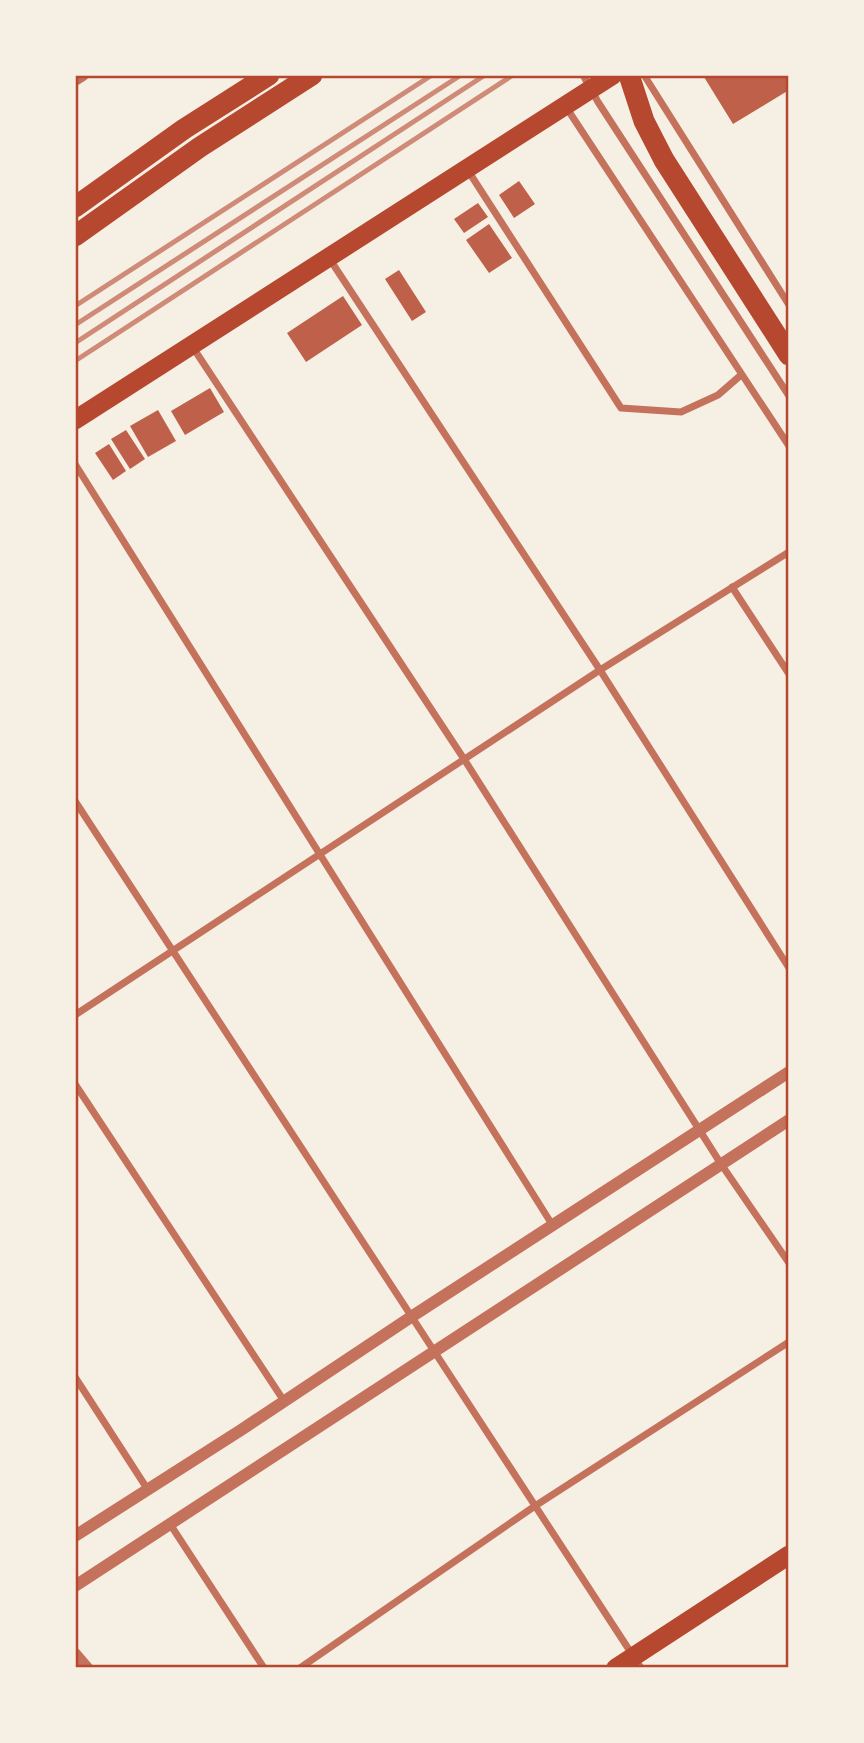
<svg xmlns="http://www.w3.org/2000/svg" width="864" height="1743" viewBox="0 0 864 1743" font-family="'Roboto Condensed',sans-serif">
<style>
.building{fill:#bf614a}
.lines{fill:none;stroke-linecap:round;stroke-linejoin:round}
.minor{stroke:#c5725c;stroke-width:7}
.tertiary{stroke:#c5725c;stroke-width:12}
.trunk{stroke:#b5482f;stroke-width:19}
.motorway{stroke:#b5482f;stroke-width:21}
.rail{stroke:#cf8b77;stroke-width:5}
.neatline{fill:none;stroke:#b5482f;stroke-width:2.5}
</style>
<rect width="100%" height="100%" fill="#f6efe4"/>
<path class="building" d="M706,75H789V90L733,124L704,77Z
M519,181L535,204L514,218L499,195Z
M478,203L488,217L464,233L454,219Z
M489,224L512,258L489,273L466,240Z
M399,270L426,312L412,321L385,279Z
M343,296L362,325L306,362L287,333Z
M210,388L224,412L185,435L171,411Z
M158,410L176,441L148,457L130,426Z
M126,430L145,459L130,469L111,439Z
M109,444L126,471L113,480L95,453Z"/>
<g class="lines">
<path class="minor" d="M583,75L598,102L789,396
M644,75L789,305
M566,107L789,446
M467,169L621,408L681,412L718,395L741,375
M329,258L600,670L789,968
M192,346L464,759L721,1164L789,1263
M75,464L553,1226
M732,587L789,674
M75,801L641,1668
M75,1015L600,670L789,552
M75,1084L284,1401
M75,1377L148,1490
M170,1524L264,1668
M300,1668L535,1506L789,1342"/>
<path class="tertiary" d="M75,80L83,75
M75,1536L241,1430L411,1317L789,1072
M75,1586L789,1120
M75,1654L87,1668"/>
<path class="trunk" d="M75,420L613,75
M616,1668L789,1555"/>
<path class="motorway" d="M629,75L644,121L664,160L789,355
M75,207L184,129L269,75
M75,236L200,147L312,75"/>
<path class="rail" d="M75,306L432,75
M75,325L461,75
M75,343L485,75
M75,361L513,75"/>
</g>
<rect width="864" height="1743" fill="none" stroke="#f6efe4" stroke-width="154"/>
<rect x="77" y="77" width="710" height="1589" class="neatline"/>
</svg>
